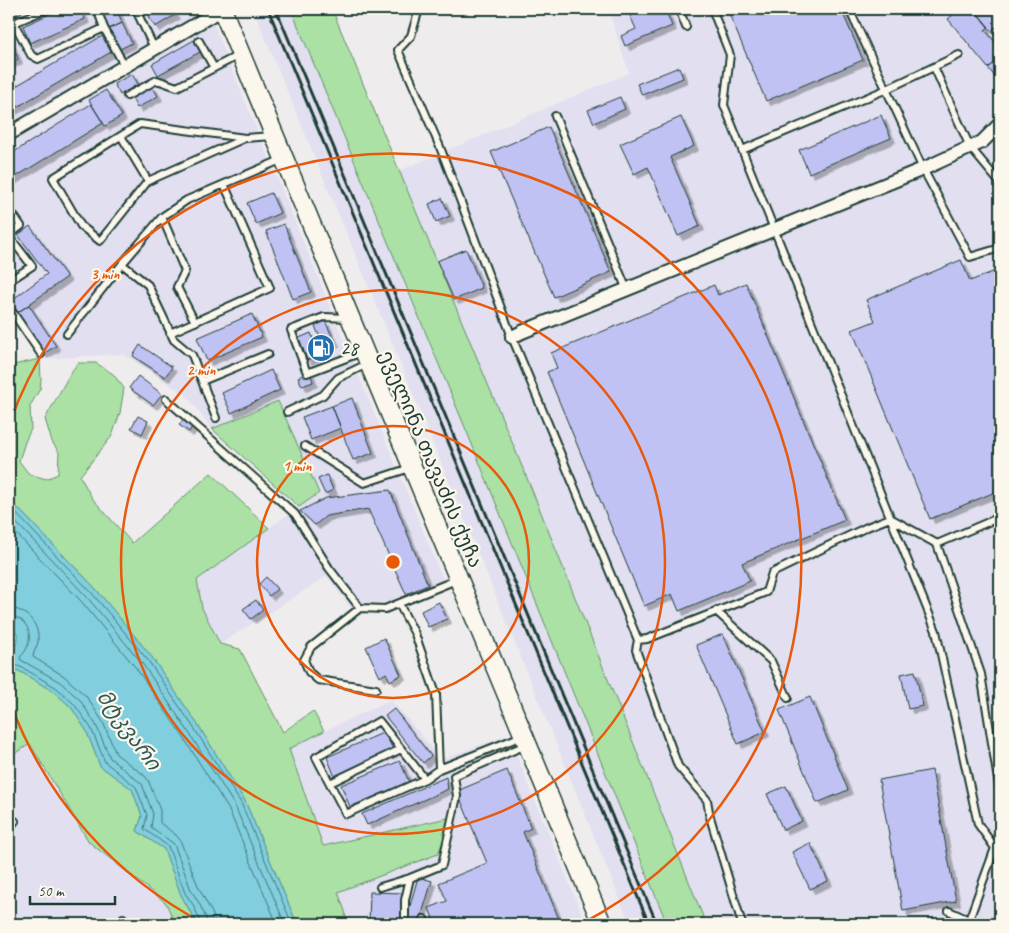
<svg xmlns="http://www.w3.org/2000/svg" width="1009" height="933" viewBox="0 0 1009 933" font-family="Caveat,'Noto Sans Georgian',sans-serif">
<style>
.built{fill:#e1dff0}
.green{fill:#abe1a4;stroke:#658f6c}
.water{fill:#80cede;stroke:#59949a}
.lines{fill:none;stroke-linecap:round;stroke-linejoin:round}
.shore{stroke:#467778;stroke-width:1}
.building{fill:#c0c2f4;stroke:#1f3d34;filter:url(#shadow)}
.service-casing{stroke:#1f3d34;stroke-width:10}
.minor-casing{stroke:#1f3d34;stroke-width:16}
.secondary-casing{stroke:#1f3d34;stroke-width:21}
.service{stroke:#fbf7ec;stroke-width:6}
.minor{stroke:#fbf7ec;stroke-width:12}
.secondary{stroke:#fbf7ec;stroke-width:18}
.rail{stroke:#1f3d34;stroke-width:3}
.ring{fill:none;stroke:#e8590c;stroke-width:2.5}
.labels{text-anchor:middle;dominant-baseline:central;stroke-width:4.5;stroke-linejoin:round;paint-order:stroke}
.poi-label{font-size:20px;fill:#1f3d34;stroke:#fbf7ec;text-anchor:start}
.street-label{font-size:20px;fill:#1f3d34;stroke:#fbf7ec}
.water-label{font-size:21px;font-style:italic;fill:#325a56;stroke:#fbf7ec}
.centre{fill:#e8590c;stroke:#fbf7ec;stroke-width:2.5}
.ring-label{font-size:15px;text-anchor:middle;font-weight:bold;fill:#e8590c;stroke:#fbf7ec;stroke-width:4.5;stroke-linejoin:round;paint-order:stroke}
</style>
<defs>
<filter id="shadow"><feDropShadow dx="4.5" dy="4.5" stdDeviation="0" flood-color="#0004"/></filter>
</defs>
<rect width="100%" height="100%" fill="#efecee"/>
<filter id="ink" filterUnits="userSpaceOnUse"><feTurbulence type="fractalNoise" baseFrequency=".02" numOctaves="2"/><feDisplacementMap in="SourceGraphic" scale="10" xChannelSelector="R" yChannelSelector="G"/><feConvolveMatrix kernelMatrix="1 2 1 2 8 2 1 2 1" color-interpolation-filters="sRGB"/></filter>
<g filter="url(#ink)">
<path class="built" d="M9,9H207L447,589L384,614L350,607L327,576L220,644L202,608L197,580L318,493L278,401L212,429L186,395L123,354L40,359L9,315Z
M253,9H291L469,437L667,924H630L377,306Z
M608,9H1000V924H706L536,500L399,171L629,73Z
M391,700L442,759L508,735L586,924H346L345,911L338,892L438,854L451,817L323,846L289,748L324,731Z
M30,744L89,842L166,903L175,924H9V757Z"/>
<path class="green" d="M291,9H332L536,500L706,924H667L469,437Z
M40,359L41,380L40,389L30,406L31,429L25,442L19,461L29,474L46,479L58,474L59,452L52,442L45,419L71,372L78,363H96L113,374L124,388L120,413L112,436L80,476L92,498L132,543L211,473L269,528L197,580L202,608L220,644L240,649L283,732L313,711L324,731L289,749L323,846L452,817L438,854L338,892L345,911L346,924H297L245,801L198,725L151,656L95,588L9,499V366Z
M278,401L319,493L299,507L212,429Z
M9,626L19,634C19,642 17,646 9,650Z
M9,667L21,672L54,692L71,707L86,730L100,766L132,789L142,816L137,831L164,849L181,895L197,924H175L166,903L89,842L30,744L9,757Z"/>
<path class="water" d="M9,499L95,588L151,656L198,725L245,801L297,924H197L181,895L164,849L137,831L142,816L132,789L100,766L86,730L71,707L54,692L21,672L9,667V650C17,646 19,642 18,634L9,626Z"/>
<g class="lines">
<path class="shore" d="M9,506L91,592L147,659L194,728L241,803L292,924
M9,515L86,596L142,663L188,731L235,806L285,924
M9,526L81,601L136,668L182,735L229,810L277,924
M9,608C26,609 40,624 38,642C37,647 33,652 33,657L64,676L86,696L103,722L116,754L144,775L148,780L160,810V823L176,835L180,840L198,886L213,915L215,924
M9,616C31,617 36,643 20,657L21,660L60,682L80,700L96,725L110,758L142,784L153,814L151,827L174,844L191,890L199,903L206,918L207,924
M9,663L23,668L57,688L74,704L91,728L105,762L136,787L147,815L144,829L168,846L185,893L194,906L201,924"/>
</g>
<path class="building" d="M11,9H20L22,12L14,16Z
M61,9H81L85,19L30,43L23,26Z
M101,9H117L122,23L109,29Z
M163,9H172L175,15L155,27L149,17Z
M627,9H665L672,26L625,46L621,36L636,29Z
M727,9H841L863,60L766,101Z
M960,9H974L989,27L985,30L1000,48V59L988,68L948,19Z
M974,9H1000V24L991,31Z
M122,23L132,43L118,50L109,29Z
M102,36L111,52L12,110L9,103V90Z
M9,38L18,59L9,64Z
M194,40L200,52L158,75L152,64Z
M1000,59V83L988,68Z
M679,67L683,78L642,95L637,84Z
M132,74L138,84L120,95L114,84Z
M152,86L158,96L137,108L132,98Z
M106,90L122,116L105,126L89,100Z
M620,97L625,109L594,123L588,110Z
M91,104L103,123L9,181V155Z
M881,115L891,138L809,173L799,150Z
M681,117L694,146L670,157L700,226L678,236L648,167L634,174L620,144Z
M549,127L611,272L554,297L491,152Z
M271,193L280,213L256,224L247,203Z
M442,198L450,216L436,222L429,204Z
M284,224L311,292L293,299L266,231Z
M30,226L67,277L17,313L9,302L47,274L18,235Z
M466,249L482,288L454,300L437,261Z
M961,260L970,281L1000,269V490L930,519L852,330L875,321L866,300Z
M746,283L845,520L742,563L750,581L679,611L672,594L644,606L547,372L557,368L551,353L714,285L718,295Z
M29,305L56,346L43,354L17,313Z
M252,314L262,337L207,361L197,338Z
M325,321L335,342L324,347L315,326Z
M311,333L319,355L307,360L299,338Z
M140,345L172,367L165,377L133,356Z
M271,370L280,390L231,413L222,393Z
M310,372L313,382L302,386L298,377Z
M138,376L162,394L153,405L129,388Z
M352,398L373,453L353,460L332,406Z
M332,406L341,428L311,440L302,417Z
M138,416L148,421L142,434L131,428Z
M183,420L192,427L189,432L179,425Z
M327,475L333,490L325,494L318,479Z
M390,490L428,585L406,594L368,509L326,516L315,525L300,511L326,498Z
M266,577L277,589L269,596L259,584Z
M256,600L263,610L251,619L243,609Z
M439,602L447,619L428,627L421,611Z
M723,634L765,732L738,744L696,645Z
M384,638L401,675L390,681L386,673L380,677L366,647Z
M915,671L923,706L908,709L901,674Z
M810,697L848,790L817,803L779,710Z
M394,709L431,756L423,763L385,716Z
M385,732L394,752L335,777L327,757Z
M400,761L409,782L350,807L341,785Z
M507,770L531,828L523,832L561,924H435L429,908L447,901L439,883L487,863L457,791Z
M932,770L956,901L903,911L879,780Z
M446,777L448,789L367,825L362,814Z
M786,786L802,821L783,830L767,794Z
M810,843L828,881L810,889L792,852Z
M418,877L432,881L421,917V924H408V913Z
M370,892L403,893L402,924H369Z"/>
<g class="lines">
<g class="service-casing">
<path id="service" d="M97,9L104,28L124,65
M419,9L411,36L398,50L440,147L512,337L638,640L636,650L678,766L707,800L710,817L742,924
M679,9L686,27
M712,9L730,55L724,105L936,631L978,824L1000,855
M849,9L923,169L970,257L1000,248
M136,10L154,48
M9,12L14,23L47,9
M14,23L31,55L38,59L104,28
M199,41L214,68
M934,67L970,147L1000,183
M127,96L157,80L177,87L239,55
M555,116L627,290
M121,136L148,181
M245,138L148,181L100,241L81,226L53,178L140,124L245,138L273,136
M742,150L887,89L959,55
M9,209L21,226L9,235
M162,217L185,271L177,287L195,322
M9,236L32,266L9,281
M9,307L41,354
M349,318L324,317L291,330L307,373L362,352
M170,333L270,288L224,184
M67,334L122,264
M202,381L268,354
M166,399L295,514L329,568L360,608
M287,412L323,395L338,378L367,364
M216,418L192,355L174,340L148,285L122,264L162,217L187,200L283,159
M305,446L364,483L410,468
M1000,517L937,544L981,674L1000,793
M399,604L415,634L436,694L439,769
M716,611L771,661L788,698
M638,640L647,639L766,592L772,573L867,527L890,518L937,544
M376,689L318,680L309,672L304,660L311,647L360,608L385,609L456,580
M425,779L379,721L316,757L346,814L425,779L439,769L522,736
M330,783L401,749
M9,828L15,821
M380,887L410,878
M949,911L969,920L968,923
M123,918L126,924
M424,919V924
M405,924V900L410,878L442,865L457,796L454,776L526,745
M969,924V920L995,848L1000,826"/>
</g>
<g class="minor-casing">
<path id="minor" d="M9,134L222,9
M512,337L522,332L923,169L982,142L1000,124"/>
</g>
<g class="secondary-casing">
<path id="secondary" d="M222,9L602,924"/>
</g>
<use href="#service" class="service"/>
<use href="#minor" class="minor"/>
<use href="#secondary" class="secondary"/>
<path class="rail" d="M268,9L649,924
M276,9L657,924"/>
</g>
</g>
<g class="ring">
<circle cx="393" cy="562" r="136"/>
<circle cx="393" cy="562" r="272"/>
<path d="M205 924A408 408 0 0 1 10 702M10 422A408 408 0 1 1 581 924"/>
</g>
<defs>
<g id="fuel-disc" transform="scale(1.4375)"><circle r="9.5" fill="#1f6fb2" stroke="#fbf7ec"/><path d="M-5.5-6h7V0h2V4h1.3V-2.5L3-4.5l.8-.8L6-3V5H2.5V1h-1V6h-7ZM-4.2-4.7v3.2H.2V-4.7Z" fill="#fff"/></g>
</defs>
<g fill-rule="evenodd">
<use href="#fuel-disc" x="321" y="348"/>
</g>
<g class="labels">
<g class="poi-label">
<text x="340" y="348">28</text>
</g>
<g class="street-label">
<text transform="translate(431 459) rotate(67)">ეველინა თავაძის ქუჩა</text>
</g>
<g class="water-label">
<text transform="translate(129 730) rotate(54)">მტკვარი</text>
</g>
</g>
<circle cx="393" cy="562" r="8" class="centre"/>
<g class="ring-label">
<text x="105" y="279">3 min</text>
<text x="201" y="375">2 min</text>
<text x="297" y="471">1 min</text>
</g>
<rect width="1009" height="933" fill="none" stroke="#fbf7ec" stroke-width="30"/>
<rect x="15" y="15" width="979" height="903" fill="none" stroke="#1f3d34" stroke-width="2" filter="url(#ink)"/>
<path d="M30 896v8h85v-8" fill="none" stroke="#1f3d34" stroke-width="2.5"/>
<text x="38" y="896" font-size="15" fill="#1f3d34" stroke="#fbf7ec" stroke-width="4" paint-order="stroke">50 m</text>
</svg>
